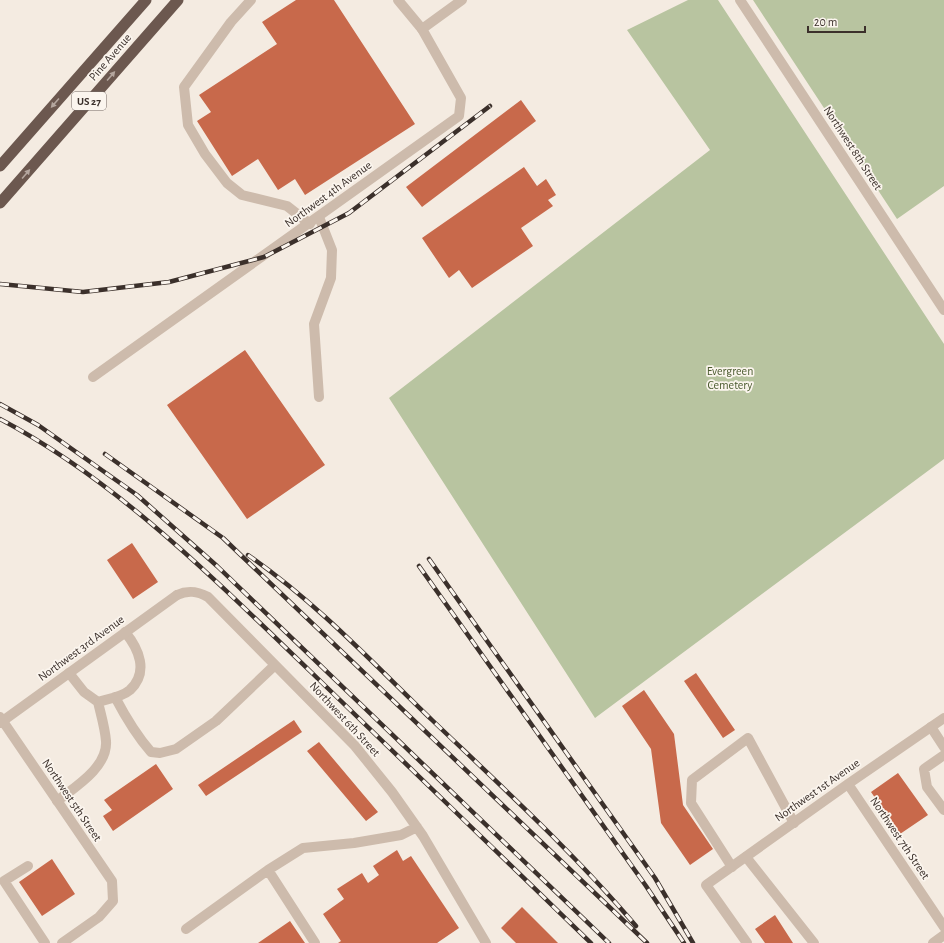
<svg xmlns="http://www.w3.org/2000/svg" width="944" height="943" viewBox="0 0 944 943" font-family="'Alegreya Sans',sans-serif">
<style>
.green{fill:#b8c4a0}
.building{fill:#c8694b}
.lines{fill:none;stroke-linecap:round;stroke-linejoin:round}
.service{stroke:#cdbbac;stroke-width:10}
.minor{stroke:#cdbbac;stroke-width:10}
.trunk{stroke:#6c584f;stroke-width:11}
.rail-casing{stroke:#3b302b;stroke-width:4.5}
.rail{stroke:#fbf5ee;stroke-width:3;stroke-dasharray:9;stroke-linecap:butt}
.oneway{fill:#b4a69e}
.labels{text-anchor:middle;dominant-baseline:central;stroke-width:3.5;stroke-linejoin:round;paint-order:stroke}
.shield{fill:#fbf5ee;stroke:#756b66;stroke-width:1}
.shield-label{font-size:11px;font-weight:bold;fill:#3b302b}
.street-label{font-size:12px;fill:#3b302b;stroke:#fbf5ee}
.park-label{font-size:12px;fill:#4a5a2e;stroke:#fbf5ee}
</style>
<rect width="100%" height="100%" fill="#f4ebe1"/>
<path class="green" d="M688,0H718L944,344V459L595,718L389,398L710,150L627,30Z
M753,0H944V186L897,219Z"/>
<path class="building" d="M296,0H334L415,124L305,195L295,179L278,190L258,159L232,176L197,121L211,112L199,95L277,44L262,22Z
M521,100L536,121L422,207L406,187Z
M524,167L537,186L546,179L556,195L548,200L553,206L521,228L533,246L472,288L459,270L449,278L422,238Z
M245,350L325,465L247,519L167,405Z
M132,543L158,582L133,599L107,560Z
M696,673L735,730L723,738L684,681Z
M644,690L674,734L683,805L713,849L690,865L661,823L651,749L622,706Z
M294,720L302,732L206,796L198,785Z
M319,742L378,812L366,821L307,751Z
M156,764L173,789L113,831L103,816L112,810L104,800Z
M898,773L928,815L900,834L871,792Z
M397,850L403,861L411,856L459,928L437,943H338L341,941L323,914L344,899L337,889L362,873L368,883L379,875L373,866Z
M52,859L75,894L42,916L19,882Z
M522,907L558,943H516L501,928Z
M775,915L793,943H765L755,929Z
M290,921L305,943H258Z"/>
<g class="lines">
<path class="service" d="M251,0L231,22L184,87L188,125L205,154L227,183L242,195L287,206L310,224
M398,0L422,29
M319,397L314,324L331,278L332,250L319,217
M177,595C188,590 197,591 208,597L355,746L392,792L423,836L486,943
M69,673L84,692L98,702C108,699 122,697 130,690C149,672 139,649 125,632
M115,697C126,718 136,735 151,752L160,753L176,749L216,721L275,665
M931,727L944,747
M944,755L924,769L927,787L944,810
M57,801C75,787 108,767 106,741C105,728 101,715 98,702
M746,857L814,943
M28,866L4,881L45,943
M732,867L691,803L692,780L748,738L794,823
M268,870L315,943
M186,929L268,870L303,848L354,843L401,835L417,827
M933,943L944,935"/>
<path class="minor" d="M740,0L944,310
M93,377L459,116L461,98L422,29L462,0
M0,717L112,881L113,901L99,917L62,943
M0,723L177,595
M848,784L944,927
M747,943L706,885L848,784L944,718"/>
<path class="trunk" d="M0,166L146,0
M0,203L178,0"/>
<g class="rail-casing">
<path id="rail" d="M0,284L83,292L169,282L264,257L349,213L490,106
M0,404L38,425L137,495L217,566L609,943
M0,419C119,482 215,580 311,672C404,762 498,853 591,943
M105,454L223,538L647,943
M248,555C316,602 373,663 432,720C502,787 573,852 636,926
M429,559L655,878L693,943
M419,566L646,886L684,943"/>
</g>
<use href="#rail" class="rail"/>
</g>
<defs><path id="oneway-solid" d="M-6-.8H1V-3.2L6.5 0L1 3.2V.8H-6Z"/></defs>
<g class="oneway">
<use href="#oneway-solid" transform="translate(111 76) rotate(-49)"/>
<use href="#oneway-solid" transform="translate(55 103) rotate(131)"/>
<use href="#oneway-solid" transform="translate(26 174) rotate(-49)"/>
</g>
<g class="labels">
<rect class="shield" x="72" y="92" width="34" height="18" rx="3"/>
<g class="shield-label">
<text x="89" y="101">US 27</text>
</g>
<g class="street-label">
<text transform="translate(110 57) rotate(-49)">Pine Avenue</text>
<text transform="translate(853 148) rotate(57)">Northwest 8th Street</text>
<text transform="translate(328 194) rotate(-36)">Northwest 4th Avenue</text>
<text transform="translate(81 648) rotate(-36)">Northwest 3rd Avenue</text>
<text transform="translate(345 719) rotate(47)">Northwest 6th Street</text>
<text transform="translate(817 790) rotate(-35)">Northwest 1st Avenue</text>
<text transform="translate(72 800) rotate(56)">Northwest 5th Street</text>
<text transform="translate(900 838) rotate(56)">Northwest 7th Street</text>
</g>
<g class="park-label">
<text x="730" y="371">Evergreen<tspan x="730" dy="14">Cemetery</tspan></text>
</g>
</g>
<path d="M808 26v6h57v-6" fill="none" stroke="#3b302b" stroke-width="2"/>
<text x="814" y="26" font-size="12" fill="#3b302b" stroke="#fbf5ee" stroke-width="3" paint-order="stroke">20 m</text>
</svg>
